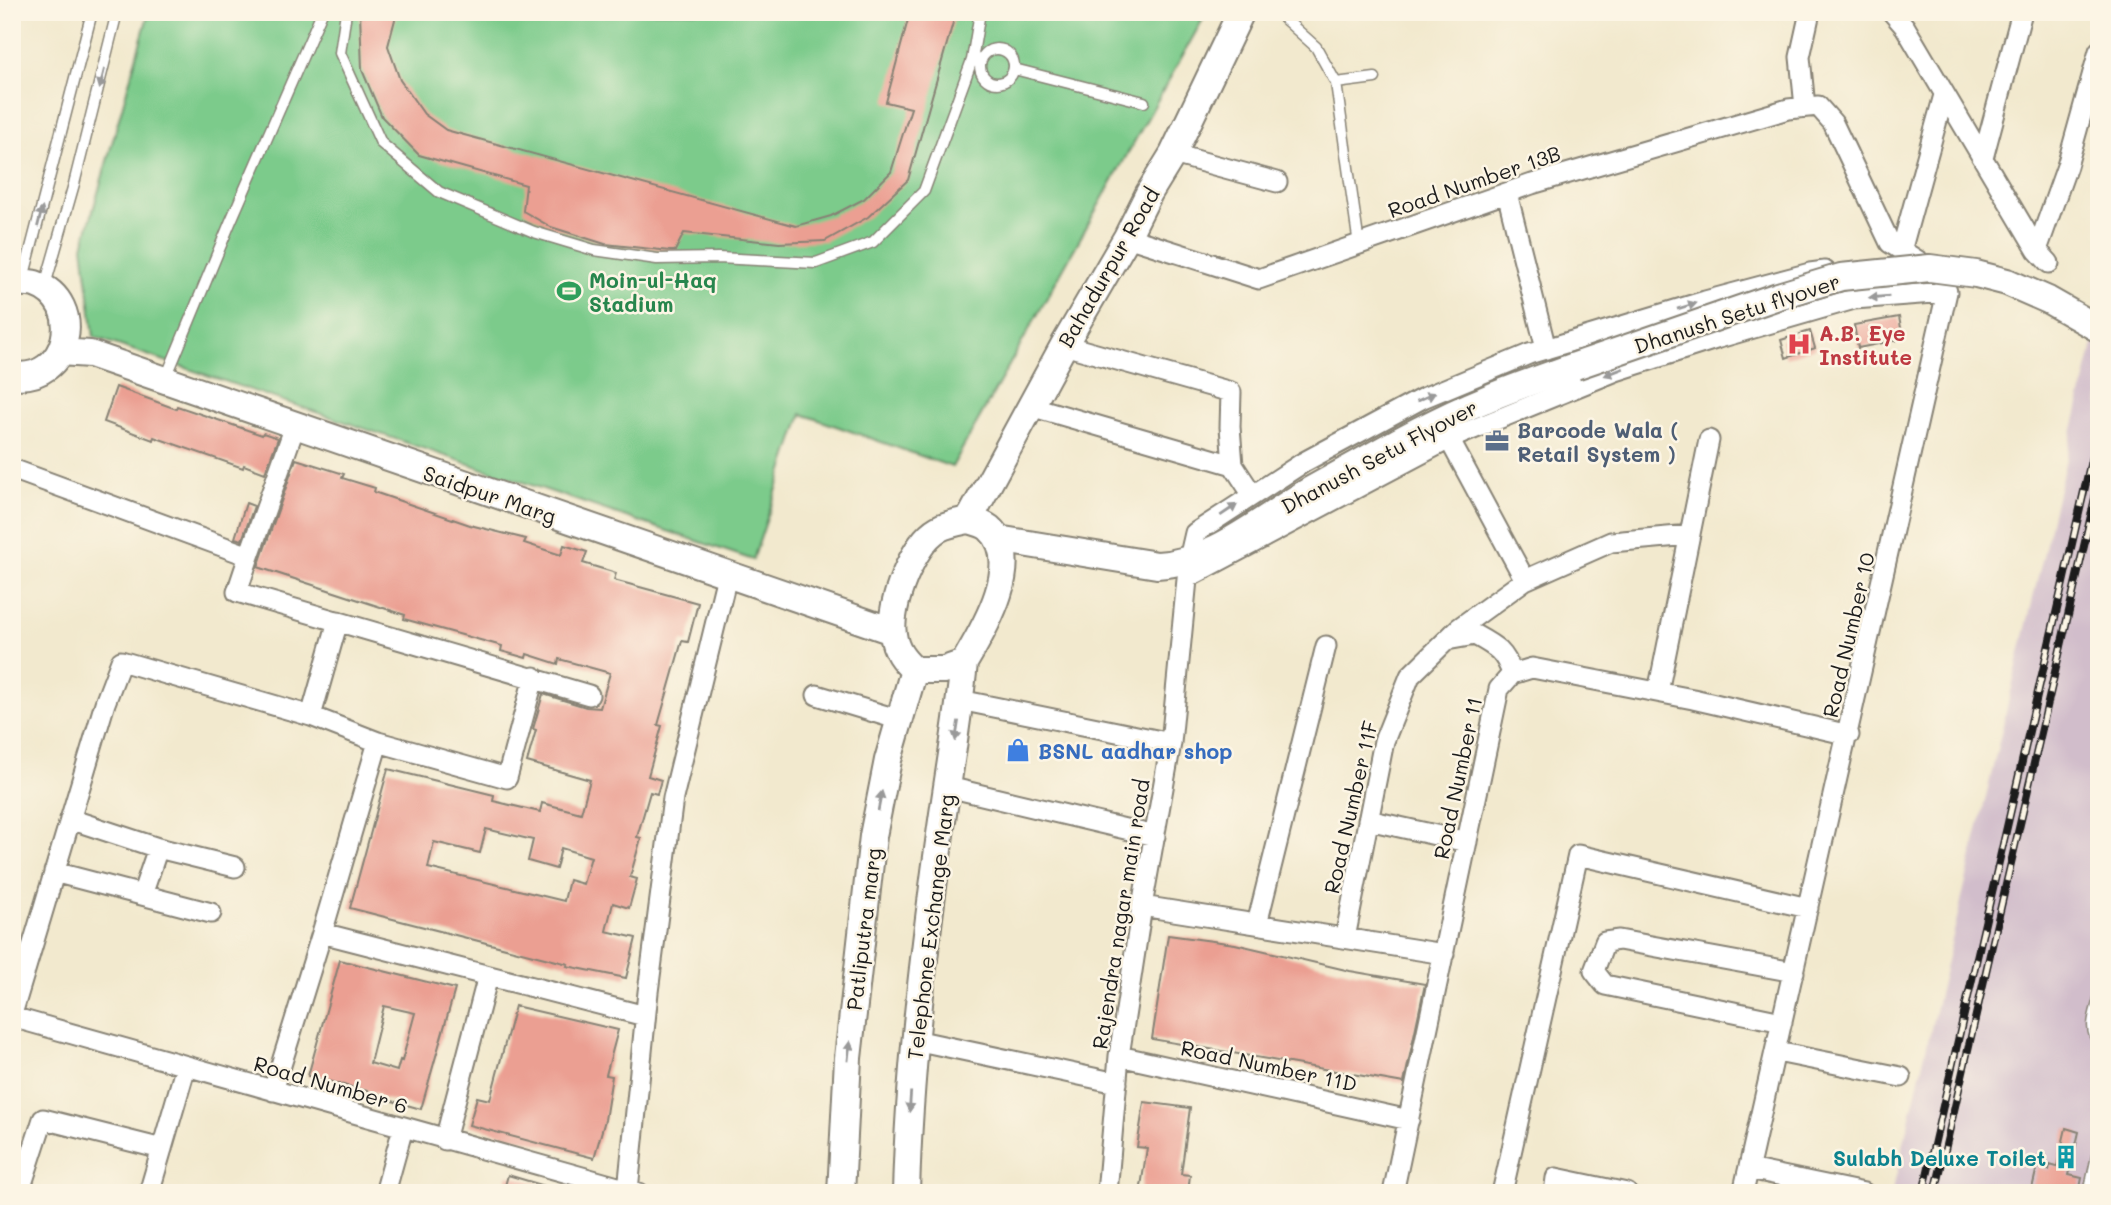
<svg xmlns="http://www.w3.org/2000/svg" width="2111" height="1205" viewBox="0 0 2111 1205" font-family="Mali,sans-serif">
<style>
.industrial{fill:#d1bdcb}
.green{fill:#7ccb8b;stroke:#4c7454;stroke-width:2}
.building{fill:#eb9f92;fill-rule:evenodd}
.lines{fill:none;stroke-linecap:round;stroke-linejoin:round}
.lane-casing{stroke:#878275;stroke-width:13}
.street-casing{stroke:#878275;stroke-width:23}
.secondary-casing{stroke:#878275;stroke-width:30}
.lane{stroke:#fff;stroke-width:10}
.street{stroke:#fff;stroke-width:19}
.secondary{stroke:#fff;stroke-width:26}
.rail-casing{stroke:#1c1c1c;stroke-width:8}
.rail{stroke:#fcf5e5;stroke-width:5;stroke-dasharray:16;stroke-linecap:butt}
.secondary-bridge-casing{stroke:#878275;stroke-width:30;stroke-linecap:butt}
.secondary-bridge{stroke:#fff;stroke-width:26}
.oneway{fill:#999}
.labels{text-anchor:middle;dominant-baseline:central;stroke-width:5;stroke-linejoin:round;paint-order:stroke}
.street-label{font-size:21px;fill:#1c1c1c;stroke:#fcf5e5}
.leisure-label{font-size:21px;font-weight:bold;fill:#27864d;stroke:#fcf5e5;text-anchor:start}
.health-label{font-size:21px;font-weight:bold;fill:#be3a42;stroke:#fcf5e5;text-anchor:start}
.service-label{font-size:21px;font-weight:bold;fill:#4e5e75;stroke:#fcf5e5;text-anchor:start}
.shop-label{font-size:21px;font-weight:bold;fill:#366cbe;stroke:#fcf5e5;text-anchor:start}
.culture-label{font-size:21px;font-weight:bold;fill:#0d838f;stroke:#fcf5e5;text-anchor:end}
</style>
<rect width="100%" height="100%" fill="#fcf5e5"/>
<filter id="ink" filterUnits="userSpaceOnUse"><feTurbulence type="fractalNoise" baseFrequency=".0143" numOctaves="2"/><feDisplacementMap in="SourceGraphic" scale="14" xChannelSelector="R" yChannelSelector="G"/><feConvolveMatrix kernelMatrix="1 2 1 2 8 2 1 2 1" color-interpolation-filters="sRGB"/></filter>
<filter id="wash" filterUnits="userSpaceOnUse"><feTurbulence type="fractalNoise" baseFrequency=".00686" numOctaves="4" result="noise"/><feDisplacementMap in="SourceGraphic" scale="28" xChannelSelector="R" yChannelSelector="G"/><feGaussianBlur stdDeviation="1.57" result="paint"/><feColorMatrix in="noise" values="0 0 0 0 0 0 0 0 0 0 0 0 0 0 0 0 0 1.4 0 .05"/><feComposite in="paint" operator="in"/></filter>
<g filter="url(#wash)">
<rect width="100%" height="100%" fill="#f2e9ce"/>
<path class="industrial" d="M2099,320V1193H1892Z"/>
<path class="green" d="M149,12H1207L952,467L802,414L753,560L94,337L83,246Z"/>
<g id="blocks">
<path class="building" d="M360,12H397L388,46L400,80L424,114L446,130L796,226L831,216L864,199L891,172L911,108L886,102L910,12H956L908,180L868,217L825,241L779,243L684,233L675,251H670L605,244L551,227L523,211L526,185L419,155L382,117L362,70Z
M1899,317L1903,339L1858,348L1854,325Z
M1810,331L1815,348L1786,358L1781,340Z
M116,387L176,409L177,406L262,435L263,433L278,438L265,473L244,465L243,468L154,437L153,440L104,422Z
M296,459L344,474L342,478L375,488L374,492L470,525L526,539L524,543L561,555L564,545L587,552L583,563L616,573L614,580L698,603L688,642L682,641L658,725L662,726L648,776L661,780L657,794L650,792L637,837L641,838L630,877L637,879L629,908L613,903L606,931L636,938L626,978L567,966L568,964L350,908L388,769L494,795L493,801L540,812L542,803L581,813L590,780L527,762L536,730L533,729L543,694L586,707L600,708L610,673L559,659L558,664L527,654L526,658L501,651L502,646L404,619L405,615L258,567ZM486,829L533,840L528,861L556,869L561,848L591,857L583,884L569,880L564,901L428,868L434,842L480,853Z
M246,503L254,506L242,540L235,538Z
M1168,935L1235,944L1350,971L1425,984L1404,1083L1152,1039Z
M340,960L455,989L421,1109L378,1097L379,1094L308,1076ZM384,1006L415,1013L402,1061L400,1060L397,1071L370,1063Z
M515,1006L618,1030L606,1075L612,1076L605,1120L594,1158L469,1125L477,1097L490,1100Z
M1144,1102L1190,1108L1181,1174L1190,1175L1188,1193H1140L1147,1148L1137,1147Z
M2066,1128L2079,1132L2069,1175L2082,1178L2079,1193H2031L2037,1167L2049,1170L2050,1165L2057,1167Z
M508,1175L555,1189V1193H503Z"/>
</g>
</g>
<g filter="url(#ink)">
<use href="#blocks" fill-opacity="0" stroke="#878275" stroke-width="2"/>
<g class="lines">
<g class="lane-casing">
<path id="lane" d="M346,12L340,53L381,143L439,192L534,232L594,250L657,259L718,258L816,263L873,242L924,191L972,60L980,12
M1277,12L1316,47L1336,83L1359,245
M980 66a17 17 0 1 1 34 0a17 17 0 1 1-34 0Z
M1014,69L1144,102
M1336,83L1375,78
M23,279L92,12
M44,289L74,184L117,12
M165,380L230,223L322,12
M2099,999C2095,1014 2088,1030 2099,1042
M2089,1193L2099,1147"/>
</g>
<g class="street-casing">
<path id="street" d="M1892,12L1905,27L2037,250L2049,263
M1805,107L1800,57L1810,12
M1173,154L1277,182
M1983,158L2022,12
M1507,193L1546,349
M1127,237L1259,279L1532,184L1788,109L1818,106L1833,123L1890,243L1942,276L1947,292L1743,1193
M2037,250L2067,166L2099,51
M1901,251L1944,95
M1064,345L1231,392L1230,427L1233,465L1252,494
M1030,406L1233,465
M1449,439L1525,580
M12,469L249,556L237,592L589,695
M249,556L295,426
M1187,578L1449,439L1616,371L1719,338L1854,299L1947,292
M338,621L311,716L378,742L507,778L534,677
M1447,640L1475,635C1495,646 1505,651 1512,674
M1658,692L1709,440
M817,695L900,720
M960,700L1171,743
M948,787L1155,836
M70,819L158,848L235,867
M1368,820L1467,842
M54,872L211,913
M142,895L158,848
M1142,906L1444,954
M1257,924L1326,646
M322,933L378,742
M1345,938L1384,741L1410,676L1459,628L1525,580L1611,542L1690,535
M12,1014L105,703L121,661L311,716
M12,1017L639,1193
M1782,1022L1605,985L1594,971L1605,942L1619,940L1794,972
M915,1040L1117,1083
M1777,1052L1901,1077
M1119,1056L1409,1120
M273,1091L322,933L645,1016
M445,1140L488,976
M1749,1169L1864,1193
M628,1190L648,992L673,798L727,576
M19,1193L43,1119L162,1149
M149,1193L186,1066
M385,1193L403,1128
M1107,1193L1119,1056L1142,906L1171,743L1189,559L1195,533L1304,462L1423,398L1529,354L1705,301L1810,273L1825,271
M1393,1193L1499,689L1512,674L1532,668L1693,699L1849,735
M1502,1193L1578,855L1808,908
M1554,1193L1556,1178L1627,1193"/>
</g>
<g class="secondary-casing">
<path id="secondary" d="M12,283C19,283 28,282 35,284C87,302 69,384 12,375
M60,352L90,354L892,631
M969,520L1064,345L1127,237L1149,193L1173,154L1241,12
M969,520C976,522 984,524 989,528C1026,561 983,631 964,663L944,670H914C903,660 895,650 893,634C888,607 913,543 938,529C947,524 959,522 969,520Z
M998,539L1157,565C1217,562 1267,513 1318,486C1373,456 1427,423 1484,400C1514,387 1545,377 1575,366
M841,1193L848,1058L873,836L888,760L914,670
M906,1193C909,1076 923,959 939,842C947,782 958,723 964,663"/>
</g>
<use href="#lane" class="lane"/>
<use href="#street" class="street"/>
<use href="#secondary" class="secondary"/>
<g class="rail-casing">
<path id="rail" d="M1923,1193L2099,426
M1935,1193L2099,481"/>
</g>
<use href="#rail" class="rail"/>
<g class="secondary-bridge-casing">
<path id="secondary-bridge" d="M1575,366L1778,296L1841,277L1930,268L1976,274L2007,282L2048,300L2099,329"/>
</g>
<use href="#secondary-bridge" class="secondary-bridge"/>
</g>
<defs><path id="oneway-solid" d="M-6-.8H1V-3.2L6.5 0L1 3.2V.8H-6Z" transform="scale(1.75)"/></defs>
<g class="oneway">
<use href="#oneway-solid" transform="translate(102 79) rotate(104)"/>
<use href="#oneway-solid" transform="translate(40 217) rotate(-76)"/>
<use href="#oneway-solid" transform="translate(1879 297) rotate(176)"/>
<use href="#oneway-solid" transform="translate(1687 306) rotate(-17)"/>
<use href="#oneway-solid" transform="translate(1614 372) rotate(159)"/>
<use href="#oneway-solid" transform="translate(1426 397) rotate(-24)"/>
<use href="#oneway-solid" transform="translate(1229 510) rotate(-34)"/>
<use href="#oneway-solid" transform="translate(957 731) rotate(99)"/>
<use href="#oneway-solid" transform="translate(880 801) rotate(-79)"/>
<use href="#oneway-solid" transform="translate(849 1051) rotate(-84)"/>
<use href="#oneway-solid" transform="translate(910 1102) rotate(94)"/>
</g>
</g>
<defs>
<g id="stadium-bare" transform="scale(1.89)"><path d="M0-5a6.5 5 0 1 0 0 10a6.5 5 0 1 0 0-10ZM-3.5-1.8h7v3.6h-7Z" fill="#2e9e5b" stroke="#fcf5e5" stroke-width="2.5" paint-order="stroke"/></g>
<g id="hospital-bare" transform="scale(1.89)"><path d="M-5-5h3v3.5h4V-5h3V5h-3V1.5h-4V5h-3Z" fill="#e0444e" stroke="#fcf5e5" stroke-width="2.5" paint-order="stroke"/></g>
<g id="office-bare" transform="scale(1.89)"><path d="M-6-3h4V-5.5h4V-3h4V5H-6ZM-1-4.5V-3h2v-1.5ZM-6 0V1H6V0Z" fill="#5c6f8a" stroke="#fcf5e5" stroke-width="2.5" paint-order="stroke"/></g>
<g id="shop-bare" transform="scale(1.89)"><path d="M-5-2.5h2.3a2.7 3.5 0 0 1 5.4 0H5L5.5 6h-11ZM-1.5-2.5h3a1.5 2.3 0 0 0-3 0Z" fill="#3f7fe0" stroke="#fcf5e5" stroke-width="2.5" paint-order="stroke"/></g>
<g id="building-bare" transform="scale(1.89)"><path d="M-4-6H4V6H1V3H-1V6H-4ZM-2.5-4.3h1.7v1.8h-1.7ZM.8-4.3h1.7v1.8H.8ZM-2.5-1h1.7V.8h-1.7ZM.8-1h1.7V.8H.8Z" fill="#0f9aa8" stroke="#fcf5e5" stroke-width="2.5" paint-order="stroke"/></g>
</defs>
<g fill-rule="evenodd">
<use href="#stadium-bare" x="569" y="291"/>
<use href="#hospital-bare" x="1799" y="344"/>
<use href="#office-bare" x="1497" y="441"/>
<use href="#shop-bare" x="1018" y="750"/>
<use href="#building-bare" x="2066" y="1157"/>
</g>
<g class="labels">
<g class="street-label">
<text transform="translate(1474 181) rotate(-19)">Road Number 13B</text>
<text transform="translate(1108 267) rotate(-60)">Bahadurpur Road</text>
<text transform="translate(1737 313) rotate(-18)">Dhanush Setu flyover</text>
<text transform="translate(1379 456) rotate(-28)">Dhanush Setu Flyover</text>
<text transform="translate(490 494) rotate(19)">Saidpur Marg</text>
<text transform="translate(1848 635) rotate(-77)">Road Number 10</text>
<text transform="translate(1457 778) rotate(-78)">Road Number 11</text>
<text transform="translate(1350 807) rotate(-77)">Road Number 11F</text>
<text transform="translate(1120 914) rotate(-81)">Rajendra nagar main road</text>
<text transform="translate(930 927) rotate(-83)">Telephone Exchange Marg</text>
<text transform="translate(863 929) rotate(-83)">Patliputra marg</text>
<text transform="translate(1269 1065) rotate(12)">Road Number 11D</text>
<text transform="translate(331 1084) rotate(16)">Road Number 6</text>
</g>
<g class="leisure-label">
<text x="589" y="279">Moin-ul-Haq<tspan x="589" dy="24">Stadium</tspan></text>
</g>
<g class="health-label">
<text x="1819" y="332">A.B. Eye<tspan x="1819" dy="24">Institute</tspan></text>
</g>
<g class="service-label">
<text x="1517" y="429">Barcode Wala (<tspan x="1517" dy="24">Retail System )</tspan></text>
</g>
<g class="shop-label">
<text x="1038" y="750">BSNL aadhar shop</text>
</g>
<g class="culture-label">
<text x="2046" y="1157">Sulabh Deluxe Toilet</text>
</g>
</g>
<rect width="2111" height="1205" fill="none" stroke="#fcf5e5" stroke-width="42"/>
</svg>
